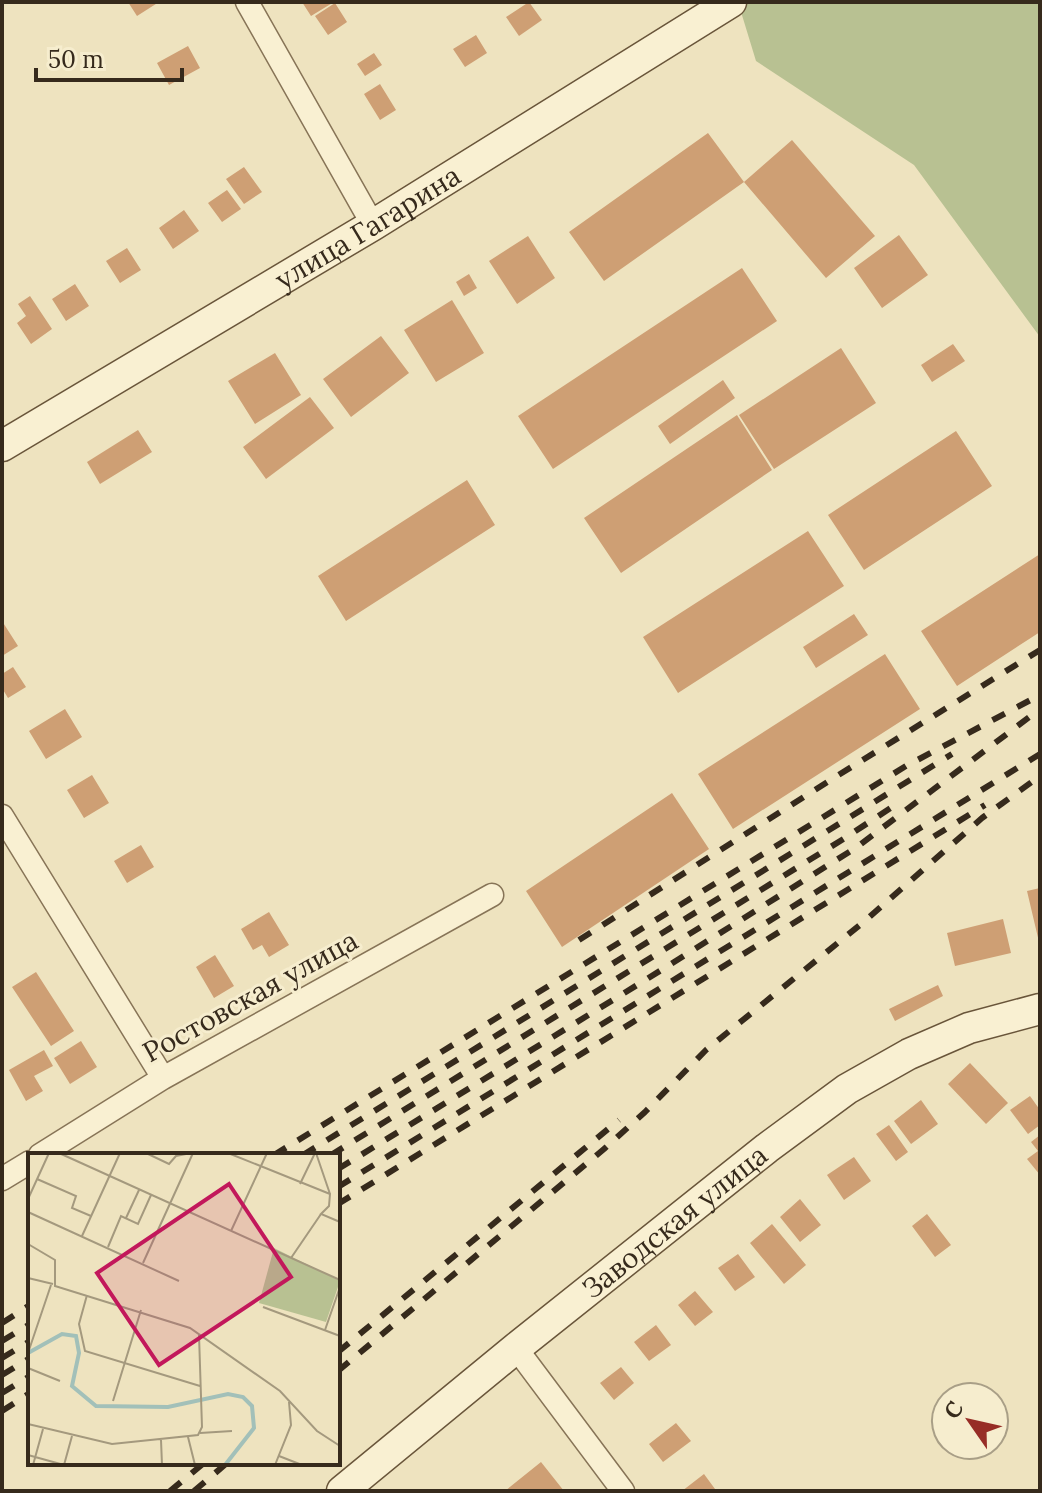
<svg xmlns="http://www.w3.org/2000/svg" width="1042" height="1493" viewBox="0 0 1042 1493" font-family="Lora,serif">
<style>
.cemetery{fill:#b8c192}
.building{fill:#ce9f74}
.lines{fill:none;stroke-linecap:round;stroke-linejoin:round}
.minor-casing{stroke:#877457;stroke-width:25}
.secondary-casing{stroke:#69553a;stroke-width:33}
.minor{stroke:#f9f0d2;stroke-width:22}
.secondary{stroke:#f9f0d2;stroke-width:30}
.rail{stroke:#362a1c;stroke-width:6;stroke-dasharray:14 14;stroke-linecap:butt}
.labels{text-anchor:middle;dominant-baseline:central;stroke-width:6;stroke-linejoin:round;paint-order:stroke}
.street-label{font-size:28px;fill:#362a1c;stroke:#f6edce}
.inset-river{fill:none;stroke:#a2c0b9;stroke-width:4}
.inset-road{fill:none;stroke:#a4997e;stroke-width:2}
.view{fill:#c2185b;fill-opacity:0.15;stroke:#c2185b;stroke-width:4}
.inset-edge{fill:none;stroke:#362a1c;stroke-width:4}
</style>
<rect width="100%" height="100%" fill="#eee3bf"/>
<path class="cemetery" d="M738,2H1040V337L914,165L756,61Z"/>
<path class="building" d="M128,2H159L137,16Z
M302,2H334L311,16Z
M529,2L542,20L519,36L506,17Z
M335,3L347,22L328,35L315,16Z
M476,35L487,53L465,67L453,49Z
M188,46L200,68L169,85L157,63Z
M374,53L382,65L365,76L357,64Z
M380,84L396,110L380,120L364,94Z
M708,133L744,182L792,140L875,236L826,278L744,182L604,281L569,232Z
M244,167L262,192L244,204L226,179Z
M227,190L241,209L222,222L208,203Z
M184,210L199,231L173,249L159,228Z
M899,235L928,275L882,308L854,268Z
M528,236L555,278L517,304L489,261Z
M127,248L141,270L120,283L106,261Z
M742,268L777,321L553,469L518,416Z
M469,274L477,288L464,296L456,282Z
M75,284L89,306L66,321L52,299Z
M30,296L52,329L31,344L17,323L26,316L18,304Z
M452,300L484,353L436,382L404,330Z
M381,336L409,373L351,417L323,379Z
M953,344L965,361L932,382L921,365Z
M841,348L876,403L774,469L739,415Z
M275,353L301,395L255,424L228,381Z
M723,380L735,398L670,444L658,426Z
M310,397L334,428L266,479L243,447Z
M737,415L772,470L621,573L584,518Z
M138,430L152,452L100,484L87,462Z
M956,431L992,486L864,570L828,515Z
M467,480L495,525L346,621L318,576Z
M808,531L844,586L678,693L643,637Z
M1040,554V632L957,686L921,631Z
M854,614L868,635L816,668L803,647Z
M2,621L18,646L2,656Z
M885,654L920,709L733,829L698,774Z
M13,667L26,687L8,698L2,688V674Z
M65,709L82,737L46,759L29,731Z
M92,775L109,803L84,818L67,790Z
M672,793L709,849L562,947L526,891Z
M141,845L154,867L127,883L114,861Z
M1040,888V941L1039,942L1027,891Z
M269,912L289,945L269,957L262,945L253,950L241,929Z
M1003,919L1011,953L955,966L947,933Z
M215,955L234,986L214,998L196,967Z
M36,972L74,1031L51,1046L12,987Z
M938,985L943,996L895,1021L889,1009Z
M81,1041L97,1067L70,1084L54,1058Z
M44,1050L53,1066L34,1076L43,1091L26,1101L9,1070Z
M970,1063L1008,1103L986,1124L948,1084Z
M1030,1096L1040,1110V1125L1028,1134L1010,1110Z
M921,1100L938,1124L911,1144L894,1121Z
M889,1125L908,1152L896,1161L876,1134Z
M1040,1135V1175L1027,1159L1038,1151L1031,1142Z
M854,1157L871,1181L844,1200L827,1175Z
M800,1199L821,1225L800,1242L780,1217Z
M927,1214L951,1245L935,1257L912,1226Z
M772,1224L806,1265L784,1284L750,1243Z
M738,1254L755,1277L735,1291L718,1268Z
M695,1291L713,1312L695,1326L678,1305Z
M656,1325L671,1345L649,1361L634,1342Z
M621,1367L634,1383L614,1400L600,1383Z
M676,1423L691,1441L663,1462L649,1444Z
M541,1462L564,1491H505Z
M704,1474L715,1489L712,1491H682Z"/>
<g class="lines">
<g class="minor-casing">
<path id="minor" d="M247,2L373,225
M2,816L163,1078
M40,1155L163,1078L492,895
M2,1179L30,1162
M516,1348L623,1491"/>
</g>
<g class="secondary-casing">
<g id="secondary">
<path id="s1" d="M2,446L373,225L731,2"/>
<path id="s2" d="M342,1491L516,1348L767,1148L847,1089L909,1054L969,1028L1040,1009"/>
</g>
</g>
<use href="#minor" class="minor"/>
<use href="#secondary" class="secondary"/>
<path class="rail" d="M579,940L832,779L1040,650
M274,1155L906,766L1040,695
M303,1155L952,754
M331,1155L845,838L892,807
M338,1169L647,979L857,847L1040,709
M338,1187L1040,754
M338,1204L985,805
M2,1323L30,1305
M2,1341L30,1324
M338,1352L619,1120
M2,1358L30,1341
M338,1371L604,1149L645,1112L706,1050L866,920L982,818L1040,776
M2,1375L30,1358
M2,1393L30,1376
M2,1411L30,1393
M170,1491L204,1463
M194,1491L227,1463"/>
</g>
<g class="labels">
<g class="street-label">
<text stroke="none"><textPath href="#s1" startOffset="426">улица Гагарина</textPath></text>
<text transform="translate(250 996) rotate(-29)">Ростовская улица</text>
<text stroke="none"><textPath href="#s2" startOffset="428">Заводская улица</textPath></text>
</g>
</g>
<g transform="translate(28 1153)">
<rect width="312" height="312" fill="#eee3bf"/>
<path d="M246,95L312,128L298,169L231,150Z" fill="#b8c192"/>
<path class="inset-river" d="M0,200L34,181L48,183L51,200L44,233L68,253L140,254L200,241L215,244L224,253L226,275L197,312"/>
<path class="inset-road" d="M31,0L312,127M118,0L141,11L148,3L163,0M200,0L302,41L301,53L293,61L312,69M288,0L302,41M9,26L48,43L44,55L63,63M272,31L287,0M0,46L21,0M0,59L151,128M98,65L111,37M203,78L239,0M54,83L92,0M0,91L27,107V133L162,175L252,238L289,278L312,293M80,94L93,63L110,71L123,42M263,105L293,61M115,110L165,0M0,125L25,131M59,142L51,171L57,198L172,233M235,154L312,183M297,177L312,134M1,197L23,132M0,215L32,228M85,248L113,157M0,271L84,291L170,282L174,274L171,182M172,280L204,278M160,284L167,312M133,287L134,312M0,302L36,312M251,303L274,312M5,312L15,276M36,312L44,283M247,312L263,272L261,249"/>
<path class="view" d="M201,31L263,124L131,212L69,120Z"/>
<rect width="312" height="312" class="inset-edge"/>
</g>
<rect width="1042" height="1493" fill="none" stroke="#362a1c" stroke-width="8"/>
<g transform="translate(970 1421) rotate(304)"><circle r="38" fill="#f6edce" stroke="#a99f87" stroke-width="2"/>
<path d="M0-6L14 30L0 20L-14 30Z" fill="#972d26"/>
<text y="-12" font-size="22" font-weight="bold" text-anchor="middle" fill="#362a1c">С</text>
</g>
<path d="M36 68v12h146v-12" fill="none" stroke="#362a1c" stroke-width="4"/>
<text x="48" y="68" font-size="24" fill="#362a1c" stroke="#f6edce" stroke-width="6" paint-order="stroke">50 m</text>
</svg>
